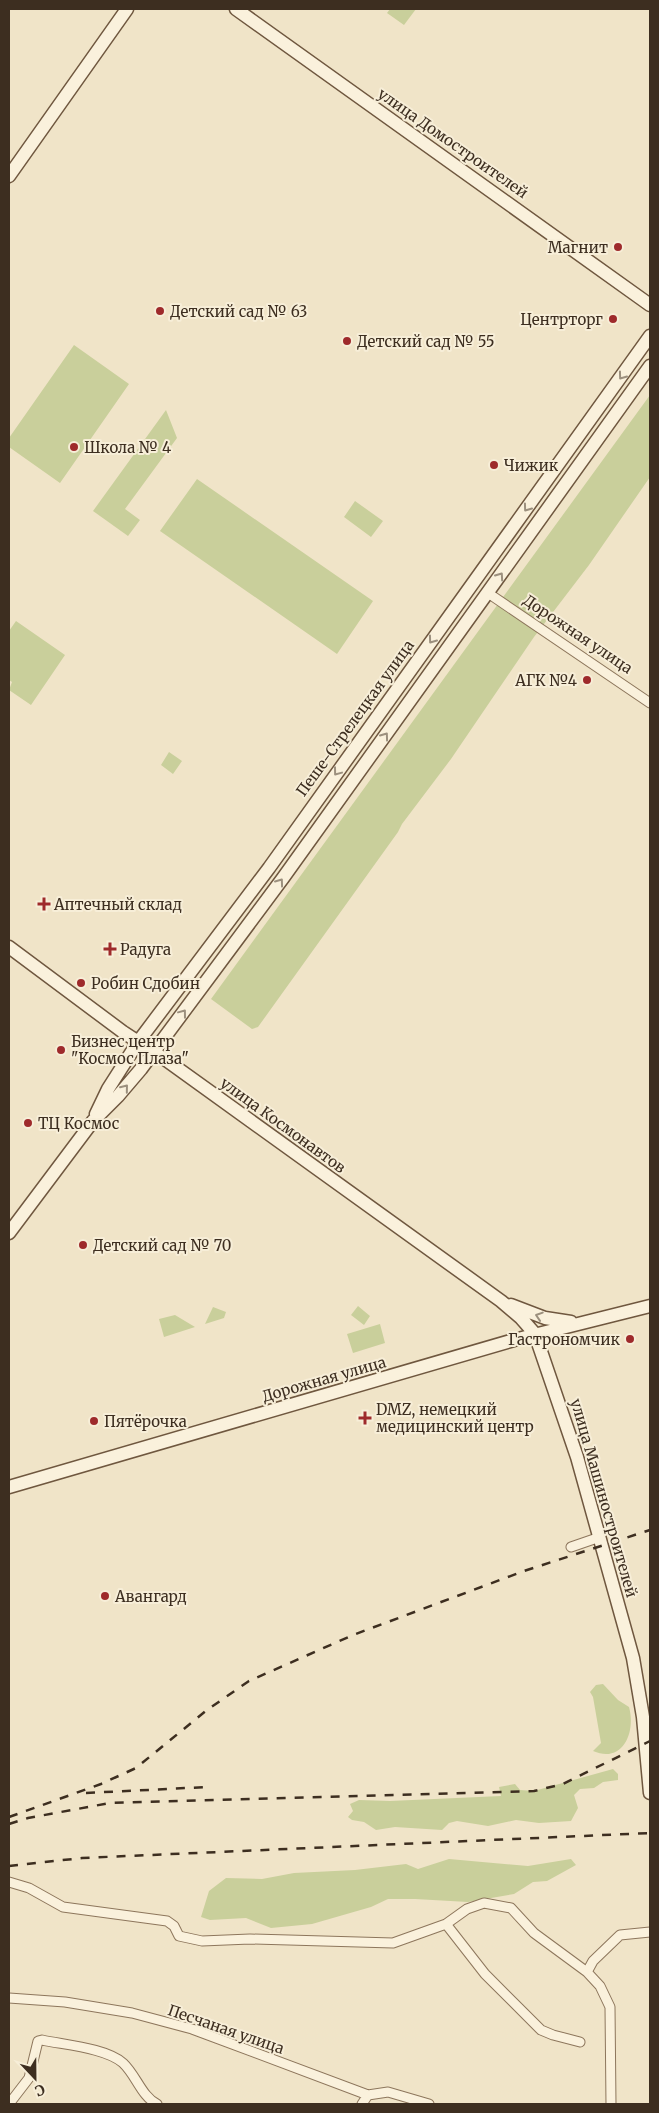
<svg xmlns="http://www.w3.org/2000/svg" width="659" height="2113" viewBox="0 0 659 2113" font-family="Merriweather,serif">
<style>
.green{fill:#c9cf9b}
.lines{fill:none;stroke-linecap:round;stroke-linejoin:round}
.street-casing{stroke:#8d765c;stroke-width:11}
.secondary-casing{stroke:#6f573f;stroke-width:15}
.street{stroke:#faf1dc;stroke-width:9}
.secondary{stroke:#faf1dc;stroke-width:12}
.rail{stroke:#3d2e20;stroke-width:2.5;stroke-dasharray:9 9;stroke-linecap:butt}
.oneway{stroke:#9c907e}
.poi-dot{fill:#9e2a2b;stroke:#f7eed8;stroke-width:2}
.labels{text-anchor:middle;dominant-baseline:central;stroke-width:4;stroke-linejoin:round;paint-order:stroke}
.street-label{font-size:15px;fill:#3d2e20;stroke:#f7eed8}
.poi-label{font-size:15px;fill:#3d2e20;stroke:#f7eed8;text-anchor:start}
</style>
<rect width="100%" height="100%" fill="#f0e4c8"/>
<path class="green" d="M390,9H416L404,25L387,13Z
M74,345L129,384L60,483L9,447V438Z
M650,395V477L589,565L534,637L451,759L402,824L398,832L258,1027L252,1029L211,999Z
M166,410L177,438L125,509L140,520L128,536L93,511Z
M197,479L373,601L337,654L160,531Z
M355,501L383,521L371,537L344,517Z
M16,621L65,655L31,705L9,690L12,682L9,680V631Z
M169,752L182,761L173,774L161,765Z
M358,1306L370,1316L364,1325L351,1315Z
M213,1307L226,1312L224,1318L205,1324Z
M175,1315L195,1327L164,1337L159,1319Z
M380,1324L385,1343L353,1353L347,1334Z
M603,1684L618,1700L629,1707C636,1732 623,1764 593,1751L601,1743L593,1697L590,1692L596,1685Z
M613,1769L618,1774V1780L603,1782L594,1788L580,1789L574,1795L578,1808L571,1821L539,1823L516,1820L488,1826L457,1821L449,1823L442,1830L395,1827L376,1830L364,1822L352,1820L348,1817L353,1811L350,1804L359,1800L390,1801L501,1796L499,1787L515,1784L520,1790L534,1791Z
M449,1859L528,1866L571,1859L576,1865L547,1881L533,1882L514,1894L468,1902L415,1899H388L371,1907L312,1924L271,1928L246,1918L210,1920L201,1917L209,1891L226,1878L262,1879L294,1873L355,1870L406,1864L418,1869Z"/>
<g class="lines">
<g class="street-casing">
<path id="street" d="M488,593L650,703
M571,1547L600,1537
M9,1882L29,1888L63,1907L167,1921L174,1926L179,1936L202,1941L250,1939L393,1943L446,1924L467,1909L484,1903L511,1908L534,1933L587,1972L600,1986L610,2007L611,2104
M446,1924L485,1974L541,2030L553,2035L580,2042
M587,1972L593,1961L620,1935L650,1932
M9,1998L65,2002L132,2013L192,2029L368,2095L388,2092L429,2104
M9,2104L29,2078L38,2041L42,2040C65,2045 106,2048 123,2063C136,2075 142,2097 157,2104
M362,2104L368,2095"/>
</g>
<g class="secondary-casing">
<path id="secondary" d="M236,9L650,305
M9,176L127,9
M9,947L123,1032L166,1060L501,1301L521,1318L535,1334L577,1457L633,1658L643,1717L650,1793
M96,1114L108,1089L138,1042L269,868L650,336
M9,1233L93,1121L118,1096L141,1069L283,878L650,366
M511,1305L545,1318L571,1322
M9,1487L514,1340L650,1306"/>
</g>
<use href="#street" class="street"/>
<use href="#secondary" class="secondary"/>
<path class="rail" d="M86,1793L207,1787
M9,1817L101,1784L136,1768L207,1710L249,1681L353,1635L524,1571L650,1530
M9,1824L28,1818L110,1803L534,1791L563,1784L650,1741
M9,1866L82,1858L650,1833"/>
</g>
<defs><path id="oneway-chevron" d="M-2-3.5L2.5 0L-2 3.5" fill="none" stroke-width="1.6" stroke-linecap="round" stroke-linejoin="round" transform="scale(1.25)"/></defs>
<g class="oneway">
<use href="#oneway-chevron" transform="translate(622 376) rotate(126)"/>
<use href="#oneway-chevron" transform="translate(527 508) rotate(126)"/>
<use href="#oneway-chevron" transform="translate(500 576) rotate(-55)"/>
<use href="#oneway-chevron" transform="translate(432 640) rotate(126)"/>
<use href="#oneway-chevron" transform="translate(385 736) rotate(-54)"/>
<use href="#oneway-chevron" transform="translate(337 772) rotate(127)"/>
<use href="#oneway-chevron" transform="translate(280 882) rotate(-54)"/>
<use href="#oneway-chevron" transform="translate(183 1013) rotate(-53)"/>
<use href="#oneway-chevron" transform="translate(125 1088) rotate(-51)"/>
<use href="#oneway-chevron" transform="translate(539 1316) rotate(-162)"/>
</g>
<g class="poi-dot">
<circle cx="618" cy="247" r="5"/>
<circle cx="160" cy="311" r="5"/>
<circle cx="613" cy="319" r="5"/>
<circle cx="347" cy="341" r="5"/>
<circle cx="74" cy="447" r="5"/>
<circle cx="494" cy="465" r="5"/>
<circle cx="587" cy="680" r="5"/>
<path d="M41.5 896.5h5v5h5v5h-5v5h-5v-5h-5v-5h5z"/>
<path d="M107.5 941.5h5v5h5v5h-5v5h-5v-5h-5v-5h5z"/>
<circle cx="81" cy="983" r="5"/>
<circle cx="61" cy="1050" r="5"/>
<circle cx="28" cy="1123" r="5"/>
<circle cx="83" cy="1245" r="5"/>
<circle cx="630" cy="1339" r="5"/>
<path d="M362.5 1410.5h5v5h5v5h-5v5h-5v-5h-5v-5h5z"/>
<circle cx="94" cy="1421" r="5"/>
<circle cx="105" cy="1596" r="5"/>
</g>
<g class="labels">
<g class="street-label">
<text transform="translate(453 143) rotate(35)">улица Домостроителей</text>
<text transform="translate(578 634) rotate(34)">Дорожная улица</text>
<text transform="translate(355 718) rotate(-54)">Пеше-Стрелецкая улица</text>
<text transform="translate(283 1125) rotate(36)">улица Космонавтов</text>
<text transform="translate(324 1379) rotate(-16)">Дорожная улица</text>
<text transform="translate(604 1498) rotate(74)">улица Машиностроителей</text>
<text transform="translate(226 2029) rotate(19)">Песчаная улица</text>
</g>
<g class="poi-label">
<text x="608" y="247" text-anchor="end">Магнит</text>
<text x="170" y="311">Детский сад № 63</text>
<text x="603" y="319" text-anchor="end">Центрторг</text>
<text x="357" y="341">Детский сад № 55</text>
<text x="84" y="447">Школа № 4</text>
<text x="504" y="465">Чижик</text>
<text x="577" y="680" text-anchor="end">АГК №4</text>
<text x="54" y="904">Аптечный склад</text>
<text x="120" y="949">Радуга</text>
<text x="91" y="983">Робин Сдобин</text>
<text x="71" y="1041">Бизнес центр<tspan x="71" dy="17">"Космос Плаза"</tspan></text>
<text x="38" y="1123">ТЦ Космос</text>
<text x="93" y="1245">Детский сад № 70</text>
<text x="620" y="1339" text-anchor="end">Гастрономчик</text>
<text x="376" y="1409">DMZ, немецкий<tspan x="376" dy="17">медицинский центр</tspan></text>
<text x="104" y="1421">Пятёрочка</text>
<text x="115" y="1596">Авангард</text>
</g>
</g>
<rect width="659" height="2113" fill="none" stroke="#3d2e20" stroke-width="20"/>
<g transform="translate(35 2078) rotate(158)" stroke="#f7eed8" stroke-width="4" paint-order="stroke">
<path d="M0-4L9 19L0 12L-9 19Z" fill="#3d2e20"/>
<text y="-8" font-size="14" font-weight="bold" text-anchor="middle" fill="#3d2e20">С</text>
</g>
</svg>
